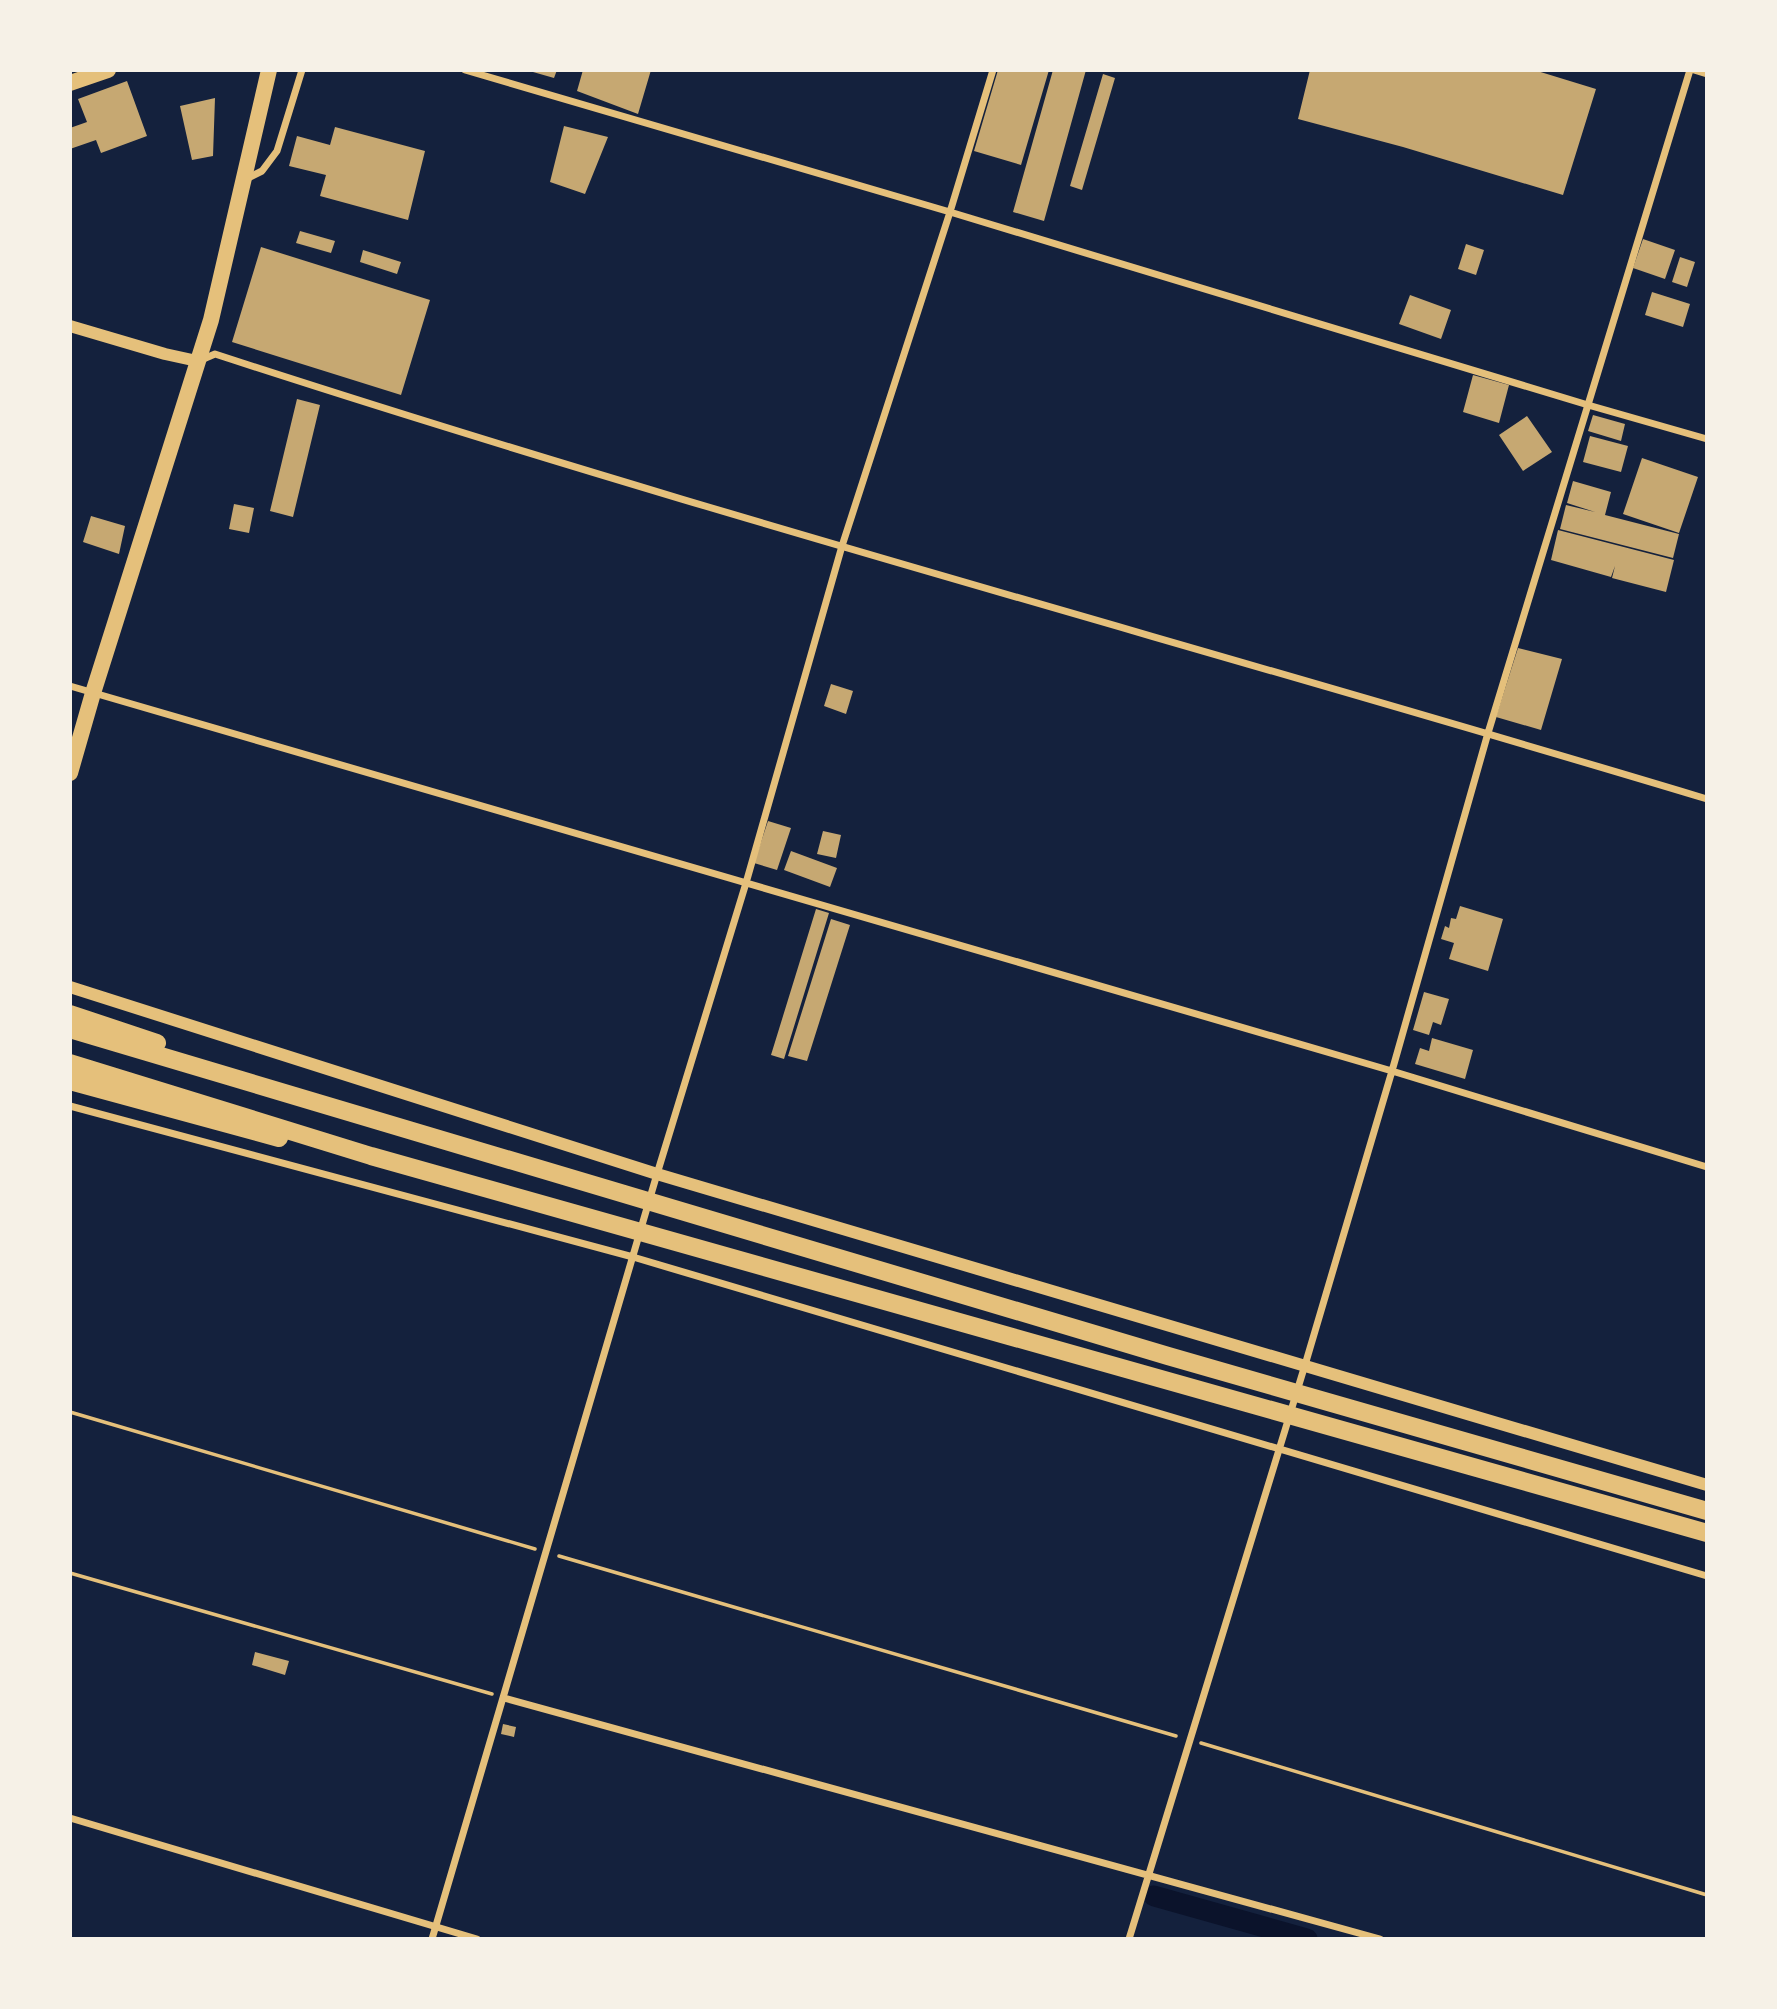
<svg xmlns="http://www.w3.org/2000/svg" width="1777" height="2009" viewBox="0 0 1777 2009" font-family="'Varela Round',sans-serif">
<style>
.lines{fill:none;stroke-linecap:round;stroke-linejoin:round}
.canal{stroke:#0b132b;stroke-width:21}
.building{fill:#c6a872}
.path{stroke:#e5c07b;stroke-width:3.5}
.minor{stroke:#e5c07b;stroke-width:7}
.tertiary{stroke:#e5c07b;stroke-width:12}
.primary{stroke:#e5c07b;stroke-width:16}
.trunk{stroke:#e5c07b;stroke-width:16}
.motorway{stroke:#e5c07b;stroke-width:18}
</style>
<rect width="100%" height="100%" fill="#14213d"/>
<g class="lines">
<path class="canal" d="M1154,1896L1307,1939"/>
</g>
<path class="building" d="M526,70H557L554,78Z
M583,70H651L638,114L577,91Z
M998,70H1049L1021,165L974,151Z
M1053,70H1086L1044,221L1013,212Z
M1310,70H1534L1596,89L1563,195L1403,147L1298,119Z
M1103,74L1115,78L1082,190L1070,186Z
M127,81L147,136L101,153L96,140L70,149V128L87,122L78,99Z
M215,98L213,156L192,160L180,106Z
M564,126L608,137L585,194L550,182Z
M335,127L425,151L408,220L320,196L326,175L289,166L297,136L330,145Z
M300,231L335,241L331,253L296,243Z
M1643,239L1675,250L1665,279L1633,268Z
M1466,244L1484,250L1476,275L1458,269Z
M261,247L430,300L401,395L232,342Z
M363,250L401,262L397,274L360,262Z
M1680,257L1695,262L1687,287L1672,282Z
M1652,292L1690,304L1683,327L1645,315Z
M1410,295L1451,310L1441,339L1399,324Z
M1473,375L1509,385L1499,423L1463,412Z
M297,399L320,405L293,517L270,511Z
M1593,415L1625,424L1621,441L1588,431Z
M1527,416L1552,452L1523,471L1499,435Z
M1590,436L1628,446L1621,472L1583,462Z
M1642,458L1698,477L1679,533L1623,514Z
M1573,481L1611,492L1605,515L1679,534L1673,558L1560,529L1566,505L1595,512L1567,503Z
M234,504L254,508L249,533L229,529Z
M91,516L125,526L119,554L83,542Z
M1558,530L1674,560L1666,592L1612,578L1615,566L1611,577L1551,560Z
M1518,648L1562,659L1541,730L1496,717Z
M831,684L853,691L846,714L824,706Z
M768,821L791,828L777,870L754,863Z
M823,831L841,835L836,858L817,854Z
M791,851L837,868L830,887L784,870Z
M1460,906L1503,919L1488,971L1449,959L1454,943L1441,939L1445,926L1449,928L1451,918L1456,919Z
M816,909L829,913L784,1059L771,1055Z
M831,919L850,925L807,1061L788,1056Z
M1424,992L1449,999L1441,1025L1433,1022L1429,1035L1413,1030Z
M1432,1038L1473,1050L1465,1079L1415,1064L1420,1048L1429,1051Z
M255,1652L289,1661L285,1675L252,1665Z
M503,1724L516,1727L514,1737L501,1734Z"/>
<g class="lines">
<path class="path" d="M70,1412L535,1549
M559,1556L1176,1736
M70,1573L492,1694
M1201,1743L1707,1895"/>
<path class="minor" d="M465,70L950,212L1588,405L1707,439
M1694,70L1707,74
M244,180L262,171L277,151L302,70
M201,360L215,354C708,515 1210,649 1707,799
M70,686L1392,1071L1707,1167
M70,1106L633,1257L1707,1576
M504,1698L1380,1939
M70,1818L477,1939
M432,1939L657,1174L746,883L842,546L950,212L993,70
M1129,1939L1305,1365L1392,1071L1488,733L1690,70"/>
<path class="tertiary" d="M70,326L165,354L197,361
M70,987L657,1174L1707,1485"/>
<path class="primary" d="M70,773L93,693L211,320L269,70"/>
<path class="trunk" d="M70,83L108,70"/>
<path class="motorway" d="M70,1014L157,1043
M70,1029L1168,1356L1707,1511
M70,1063L371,1156L1707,1533
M70,1081L279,1138"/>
</g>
<rect width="1777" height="2009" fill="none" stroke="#f6f1e7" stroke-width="144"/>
</svg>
